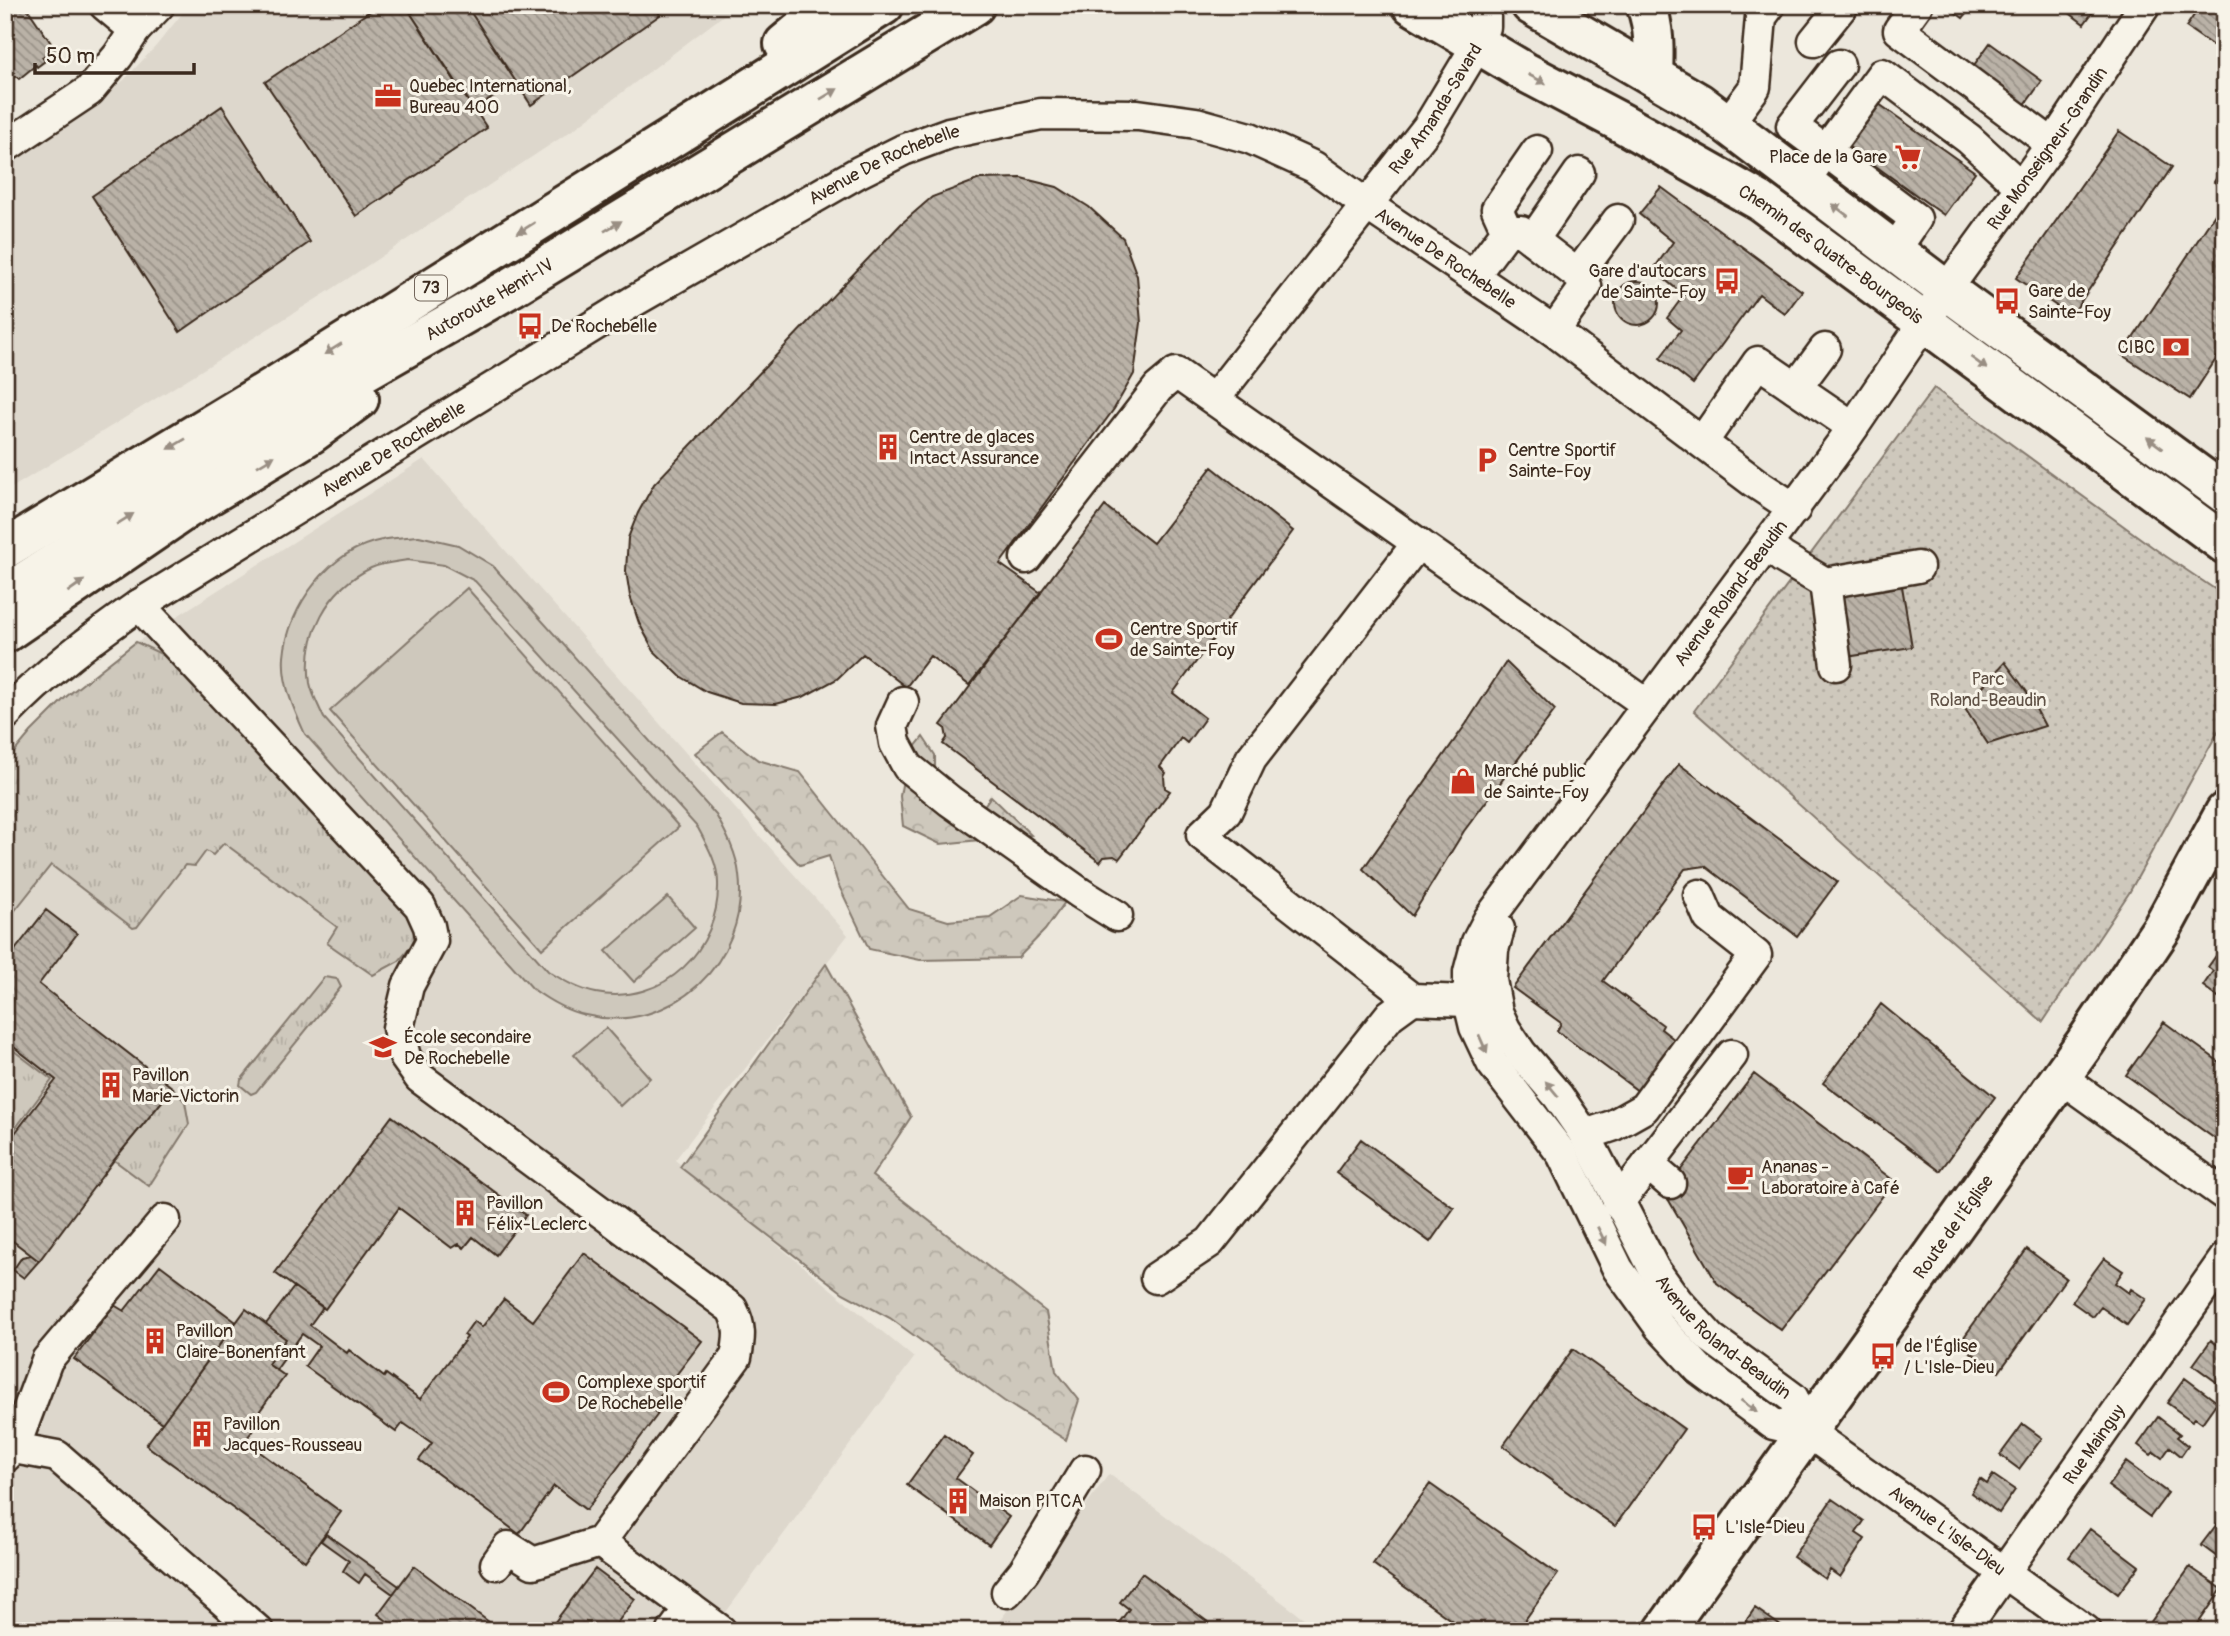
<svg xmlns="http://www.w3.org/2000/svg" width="2230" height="1636" viewBox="0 0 2230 1636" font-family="Pangolin,sans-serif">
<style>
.built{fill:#ddd7cc}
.grass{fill:url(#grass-tufts);stroke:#84796d;stroke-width:2}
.forest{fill:url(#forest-crowns);stroke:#84796d;stroke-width:2}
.park{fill:url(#park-dots);stroke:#84796d;stroke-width:2}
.garden{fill:#cec8bc;stroke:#84796d;stroke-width:2;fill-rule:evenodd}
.building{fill:url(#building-back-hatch);stroke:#3b2a1e;stroke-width:2}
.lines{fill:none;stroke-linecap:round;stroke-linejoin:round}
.minor-casing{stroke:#3b2a1e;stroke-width:35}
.major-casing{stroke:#3b2a1e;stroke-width:44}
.highway-casing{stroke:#3b2a1e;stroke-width:44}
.minor{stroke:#f7f3e8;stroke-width:30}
.major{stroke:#f7f3e8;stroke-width:38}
.highway{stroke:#f7f3e8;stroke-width:38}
.oneway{fill:#998e83}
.labels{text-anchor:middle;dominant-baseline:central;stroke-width:6;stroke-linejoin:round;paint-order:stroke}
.shield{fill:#f7f3e8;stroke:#73665b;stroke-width:2}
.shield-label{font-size:16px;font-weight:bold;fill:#3b2a1e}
.poi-label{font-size:18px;fill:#3b2a1e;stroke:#f7f3e8;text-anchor:start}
.street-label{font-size:18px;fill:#3b2a1e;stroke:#f7f3e8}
.park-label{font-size:18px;fill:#605246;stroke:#f7f3e8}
</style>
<defs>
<pattern id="grass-tufts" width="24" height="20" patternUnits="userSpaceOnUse" patternTransform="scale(1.75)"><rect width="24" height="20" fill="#cec8bc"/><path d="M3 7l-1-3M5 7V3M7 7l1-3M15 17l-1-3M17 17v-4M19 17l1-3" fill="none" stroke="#b2aca1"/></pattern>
<pattern id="forest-crowns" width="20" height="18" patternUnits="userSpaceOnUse" patternTransform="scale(1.75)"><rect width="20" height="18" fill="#cec8bc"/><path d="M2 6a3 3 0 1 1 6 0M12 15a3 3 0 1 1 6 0" fill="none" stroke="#b2aca1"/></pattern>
<pattern id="park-dots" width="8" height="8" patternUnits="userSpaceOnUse" patternTransform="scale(1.75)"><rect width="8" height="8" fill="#cec8bc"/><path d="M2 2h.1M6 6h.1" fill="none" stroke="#b2aca1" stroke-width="1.8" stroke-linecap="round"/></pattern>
<pattern id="building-back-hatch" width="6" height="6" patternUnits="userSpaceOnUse" patternTransform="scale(1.75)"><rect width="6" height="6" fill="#bab2a7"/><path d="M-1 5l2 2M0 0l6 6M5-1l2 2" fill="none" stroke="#989187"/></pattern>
</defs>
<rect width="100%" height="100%" fill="#ece7dc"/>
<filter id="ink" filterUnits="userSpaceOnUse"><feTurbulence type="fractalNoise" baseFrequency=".0143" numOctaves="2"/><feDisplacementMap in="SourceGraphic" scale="14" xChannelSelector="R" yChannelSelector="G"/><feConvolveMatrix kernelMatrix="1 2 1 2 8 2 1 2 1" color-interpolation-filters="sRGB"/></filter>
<g filter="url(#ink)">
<path class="built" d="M189,5H737L574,129L326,293L5,492V168L74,122L124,80L156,46Z
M424,459L848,935L675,1160L914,1358L712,1631H5V763L31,732L67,696L124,650Z
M1109,1474L1321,1631H992Z"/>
<path class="grass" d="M136,642L176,661L401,904L415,923V942L399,961L373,975L327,943L337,927L224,843L213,855L206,851L195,866L185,865L137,927L133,928L51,865L5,923V763L31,732L67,696Z
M324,977L337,979L341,987L256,1092L251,1094L240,1085L241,1080Z
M5,1044L52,1080L5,1142Z
M173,1088L185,1102L189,1124L149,1186L114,1160Z"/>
<path class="forest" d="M722,732L758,760L800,772L909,909L948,921L990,917L1022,895L1065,902L1045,930L1018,958L920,960L869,949L838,884L829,856L800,865L695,753Z
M923,737L935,755V770L976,817L991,796L1031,835L940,844L903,826L900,796L907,757Z
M826,964L911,1117L872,1176L1046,1312L1056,1371L1079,1400L1066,1440L1004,1401L890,1318L843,1293L680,1167Z"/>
<path class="park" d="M1934,388L2158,551L2225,596V719L2129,893L2043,1022L1694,711Z"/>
<path class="garden" d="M419,536L458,545L493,566L716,815C726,833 737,854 739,875C750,960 671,1036 585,1015C567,1011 548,1000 533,989L305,734C294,710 282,684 284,657C288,606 330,550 382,540C394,537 407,537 419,536ZM408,560L444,565L475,581L698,828C707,845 718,864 718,883C720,949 664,1006 596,993C579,990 562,980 548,971L324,718C319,707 312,694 310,683C303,635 327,589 371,568C382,563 396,562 408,560Z
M467,588L679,827L542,949L330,711Z
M668,897L695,928L634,982L606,951Z
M606,1028L650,1078L620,1106L574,1055Z"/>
<path class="building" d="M5,5H25L55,49L42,57L45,61L37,67L36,65L19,79L16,76L6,83Z
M379,5H405L487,128L356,216L265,82Z
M425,5H466L516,82L474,110L411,14Z
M466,5H654L660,15L531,105Z
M1945,5H1973L1963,18Z
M2059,5H2098L2084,24Z
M2201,5H2225V49L2222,52L2186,27Z
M1990,43L2042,81L2021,110L1969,72Z
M1872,99L1975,172L1944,215L1842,142Z
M222,106L310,242L180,332L92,196Z
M2119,131L2172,167L2071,316L2016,278Z
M2225,165V188L2214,182Z
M1021,178L1057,187L1089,207L1123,238L1137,276L1141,323L1134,374L1114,409L1000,564L1041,593L969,685L930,656L906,687L863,654L837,679L803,697L776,704L741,703L707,692L680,676L654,651L639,623L630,596L626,571L628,538L638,513L654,484L901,224L932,197L980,179Z
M1661,187L1802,291L1785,314L1759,294L1693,384L1660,358L1681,330L1667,318L1684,295L1653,270L1673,242L1639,214Z
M2225,199V352L2222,350L2190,399L2122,355Z
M1615 303a22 22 0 1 1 44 0a22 22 0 1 1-44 0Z
M1212,467L1293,531L1173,693L1205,718L1187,743L1181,738L1160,767L1166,773L1164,777L1165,788L1170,791L1119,859L1114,856L1104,857L1100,862L943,744L947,738L945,728L941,725L1105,506L1153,543Z
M1901,580L1912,647L1846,657L1836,590Z
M1506,662L1555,710L1464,831L1412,916L1363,869L1466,724Z
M2005,662L2027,692L2045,726L1988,744L1964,707Z
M1679,764L1837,882L1797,936L1705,866L1685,869L1603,981L1663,1025L1661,1029L1675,1040L1638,1091L1557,1031L1561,1023L1513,988Z
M46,910L77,934L39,984L173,1088L114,1160L39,1261L5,1235V1146L56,1080L5,1040V963Z
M2218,953L2223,957L2225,955V1002L2203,986L2213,971L2208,967Z
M1881,1004L1995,1097L1940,1171L1823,1083Z
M2164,1022L2225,1066V1146L2126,1075Z
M1754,1074L1894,1181L1781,1330L1717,1283L1664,1192Z
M392,1116L526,1215L496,1255L473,1237L464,1248L459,1244L452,1248L399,1208L325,1309L275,1273Z
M1361,1139L1454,1208L1430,1242L1336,1173Z
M2027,1249L2066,1278L1999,1372L1959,1344Z
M584,1253L702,1341L651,1408L658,1414L586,1510L554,1486L519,1534L419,1460L432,1443L403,1423L396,1432L305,1366L319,1346L302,1334L276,1370L268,1364L286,1339L266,1324L294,1287L323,1307L310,1325L347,1353L349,1350L384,1377L386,1374L420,1399L467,1337L464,1335L474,1321L482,1327L504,1299L533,1321Z
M31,1255L39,1261L24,1278L13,1270L22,1257Z
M2104,1258L2123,1271L2115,1283L2129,1293L2131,1289L2146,1299L2127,1325L2101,1307L2093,1317L2072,1302Z
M160,1265L236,1322L162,1423L74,1359L114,1305L124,1311Z
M246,1309L286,1339L268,1364L285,1376L251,1423L256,1426L245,1441L341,1512L305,1561L146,1445Z
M2211,1340L2224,1350L2222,1352L2225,1354V1382L2222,1386L2193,1365Z
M1573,1349L1684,1429L1615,1526L1503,1446Z
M2185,1378L2217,1402L2202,1423L2195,1418L2192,1421L2167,1403Z
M2158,1417L2180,1434L2177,1437L2188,1446L2181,1456L2170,1447L2162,1458L2154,1452L2151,1455L2138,1445Z
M2023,1424L2042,1438L2019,1469L2000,1455Z
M944,1434L973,1455L956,1478L1009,1517L989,1545L907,1485Z
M2126,1462L2168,1493L2150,1517L2108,1486Z
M1993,1475L2015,1490L1999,1513L1971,1493L1980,1479L1987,1484Z
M1430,1484L1558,1574L1517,1631H1466L1373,1564Z
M1832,1499L1864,1521L1856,1533L1865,1539L1840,1577L1830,1570L1825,1579L1793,1557Z
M2220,1520L2225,1523V1563L2201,1545Z
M2090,1529L2139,1566L2118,1594L2069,1557Z
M326,1534L399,1586L393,1594L365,1574L359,1583L343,1571L349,1561L321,1541Z
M414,1566L446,1590L501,1631H400L378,1614Z
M2190,1567L2222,1589L2193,1631H2161L2150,1623Z
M595,1569L635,1599L611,1631H548Z
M1142,1573L1220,1631H1113L1129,1609L1120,1602Z
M1755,1608L1788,1631H1739Z"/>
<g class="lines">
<g class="minor-casing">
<g id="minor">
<path d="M105,5L135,30"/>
<path d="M1917,5L1899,30L2052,144"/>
<path d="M1814,41L1843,5"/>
<path d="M1839,65L1792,126L1916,219L1894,251"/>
<path d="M1727,125L1755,87L1761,17L1770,5"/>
<path d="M5,147L89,91L118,56L135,30L159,5"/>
<path d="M1803,182L1882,74L1969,139L2021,187"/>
<path d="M1507,231L1497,209L1537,151"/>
<path d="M1533,240L1579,173"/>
<path d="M1578,274L1618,220"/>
<path d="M1474,275L1507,231H1521L1582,278L1586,286L1554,331"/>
<path d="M1796,388L1825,349"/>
<path id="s1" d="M1215,398L1428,127L1478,44L1485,27V5"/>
<path d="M1703,441L1758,362L1853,427"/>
<path d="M1418,543L1251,759L1226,812L1202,835L1412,999L1494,1002"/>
<path d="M1767,545L1783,558L1825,583L1918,567"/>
<path d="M1026,558L1158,388L1176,373L1648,705"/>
<path d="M1825,583L1836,665"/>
<path d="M139,605L420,906L429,926L432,941L408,986L398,1028L405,1057L420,1078L732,1309C741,1327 740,1337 736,1357L600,1542L533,1563L508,1547L496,1564"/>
<path d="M903,702L892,726L895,743L908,767L950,801L1080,893L1117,916"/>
<path id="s2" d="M5,715C45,673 92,638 139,605L634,301L859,172L903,150L949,133L1041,114L1138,115L1196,123L1250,138L1314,167L1367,205L1554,331L1754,482L1795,509"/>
<path id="s3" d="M1499,929L1493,950L1491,980L1497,1012L1505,1029L1521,1053L1558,1096L1585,1135L1654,1269L1677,1301L1711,1338L1793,1398L1808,1432"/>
<path d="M2060,1077L2225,1195"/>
<path d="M1585,1135L1612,1126L1644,1108L1756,955L1709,918L1699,895"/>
<path d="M1648,1164L1670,1183"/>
<path d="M1618,1203L1732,1055"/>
<path d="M1156,1278L1210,1242L1390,1015L1412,999"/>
<path d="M14,1448L47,1360L165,1220"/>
<path d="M5,1457L14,1448L57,1456L258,1631"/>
<path d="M600,1542L721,1631"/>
<path d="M1007,1592L1024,1571L1085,1470"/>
<path d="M673,1631L690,1608"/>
<path id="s4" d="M1963,1631L2225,1258"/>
<path id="s5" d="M2086,1631L1808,1432L1773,1424L1699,1369L1660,1327L1618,1269L1562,1154L1492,1063L1475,1027L1469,1002V972L1477,942L1489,919L1845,439L1946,290L2061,132L2145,5"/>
</g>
</g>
<g class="major-casing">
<g id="major">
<path id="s6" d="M1412,5L1525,72L1620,122L1760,201L2225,544"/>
<path d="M1531,5L1699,103L1946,290L2225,494"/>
<path id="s7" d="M1664,1631L2085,1043L2162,928L2225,812"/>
</g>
</g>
<g class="highway-casing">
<g id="highway">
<path d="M1646,5C1655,28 1654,52 1653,75"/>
<path d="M784,44L831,5"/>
<path d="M5,549L278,384L884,5"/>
<path id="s8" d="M5,594L297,410L512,287L975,5"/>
<path d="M5,633L185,510L311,434L359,399"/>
</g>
</g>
<use href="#minor" class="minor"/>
<use href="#major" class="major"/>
<use href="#highway" class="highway"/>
</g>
<defs><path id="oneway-solid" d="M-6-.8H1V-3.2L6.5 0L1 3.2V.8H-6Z" transform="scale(1.75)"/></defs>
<g class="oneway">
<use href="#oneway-solid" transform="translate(1537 79) rotate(27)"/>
<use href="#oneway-solid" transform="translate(829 94) rotate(-31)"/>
<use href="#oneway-solid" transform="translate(1840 210) rotate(-143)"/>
<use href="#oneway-solid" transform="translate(613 226) rotate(-31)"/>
<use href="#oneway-solid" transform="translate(526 228) rotate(148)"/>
<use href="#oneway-solid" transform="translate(333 349) rotate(148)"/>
<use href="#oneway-solid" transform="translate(1979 363) rotate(36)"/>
<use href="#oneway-solid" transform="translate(2155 443) rotate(-144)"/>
<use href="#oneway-solid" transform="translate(177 444) rotate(149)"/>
<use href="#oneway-solid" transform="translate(266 461) rotate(-31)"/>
<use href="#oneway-solid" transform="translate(125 519) rotate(-32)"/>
<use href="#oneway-solid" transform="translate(76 586) rotate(-35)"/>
<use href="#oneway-solid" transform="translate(1483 1044) rotate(66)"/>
<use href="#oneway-solid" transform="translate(1552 1089) rotate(-130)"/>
<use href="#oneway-solid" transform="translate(1602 1236) rotate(64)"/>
<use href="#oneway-solid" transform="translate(1749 1406) rotate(36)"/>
</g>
</g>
<defs>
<g id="office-bare" transform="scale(2.1)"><path d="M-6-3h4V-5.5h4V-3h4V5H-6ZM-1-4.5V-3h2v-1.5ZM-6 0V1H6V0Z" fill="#c8321e" stroke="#f7f3e8" stroke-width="2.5" paint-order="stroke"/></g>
<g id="supermarket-bare" transform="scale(2.1)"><path d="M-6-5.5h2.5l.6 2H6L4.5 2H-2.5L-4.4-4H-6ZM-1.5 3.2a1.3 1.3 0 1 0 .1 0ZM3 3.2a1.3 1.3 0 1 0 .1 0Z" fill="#c8321e" stroke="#f7f3e8" stroke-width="2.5" paint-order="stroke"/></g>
<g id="bus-bare" transform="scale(2.1)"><path d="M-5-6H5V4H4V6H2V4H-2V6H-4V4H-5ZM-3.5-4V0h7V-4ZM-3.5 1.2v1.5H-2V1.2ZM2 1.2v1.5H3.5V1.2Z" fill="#c8321e" stroke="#f7f3e8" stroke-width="2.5" paint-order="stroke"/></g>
<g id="bank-bare" transform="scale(2.1)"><path d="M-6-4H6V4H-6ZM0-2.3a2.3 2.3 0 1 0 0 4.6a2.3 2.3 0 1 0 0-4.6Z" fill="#c8321e" stroke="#f7f3e8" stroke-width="2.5" paint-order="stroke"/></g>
<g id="building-bare" transform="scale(2.1)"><path d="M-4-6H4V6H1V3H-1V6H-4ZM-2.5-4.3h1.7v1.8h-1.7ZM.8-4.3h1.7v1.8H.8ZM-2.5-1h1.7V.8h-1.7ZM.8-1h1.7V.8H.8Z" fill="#c8321e" stroke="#f7f3e8" stroke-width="2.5" paint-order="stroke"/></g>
<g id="parking-bare" transform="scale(2.1)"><path d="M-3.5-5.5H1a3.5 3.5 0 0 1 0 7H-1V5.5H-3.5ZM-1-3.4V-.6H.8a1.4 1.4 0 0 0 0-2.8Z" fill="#c8321e" stroke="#f7f3e8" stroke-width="2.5" paint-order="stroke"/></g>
<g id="stadium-bare" transform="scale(2.1)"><path d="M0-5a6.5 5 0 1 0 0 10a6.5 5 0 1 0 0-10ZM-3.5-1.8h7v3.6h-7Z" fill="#c8321e" stroke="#f7f3e8" stroke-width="2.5" paint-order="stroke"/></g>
<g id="shop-bare" transform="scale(2.1)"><path d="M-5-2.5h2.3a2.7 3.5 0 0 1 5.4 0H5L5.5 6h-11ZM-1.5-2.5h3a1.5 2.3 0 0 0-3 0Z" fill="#c8321e" stroke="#f7f3e8" stroke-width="2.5" paint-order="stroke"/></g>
<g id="school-bare" transform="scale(2.1)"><path d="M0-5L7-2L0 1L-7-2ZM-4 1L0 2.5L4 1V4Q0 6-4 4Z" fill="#c8321e" stroke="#f7f3e8" stroke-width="2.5" paint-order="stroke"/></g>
<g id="cafe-bare" transform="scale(2.1)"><path d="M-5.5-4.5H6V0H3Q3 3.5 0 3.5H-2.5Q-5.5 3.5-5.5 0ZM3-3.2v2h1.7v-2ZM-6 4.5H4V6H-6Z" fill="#c8321e" stroke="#f7f3e8" stroke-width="2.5" paint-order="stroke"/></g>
</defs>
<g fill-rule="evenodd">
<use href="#office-bare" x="388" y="96"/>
<use href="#supermarket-bare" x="1908" y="157"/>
<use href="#bus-bare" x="1727" y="281"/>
<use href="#bus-bare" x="2007" y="301"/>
<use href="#bus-bare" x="530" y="326"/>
<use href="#bank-bare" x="2176" y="347"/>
<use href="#building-bare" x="888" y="447"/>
<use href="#parking-bare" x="1487" y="460"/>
<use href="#stadium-bare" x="1109" y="639"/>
<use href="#shop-bare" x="1463" y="781"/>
<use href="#school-bare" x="383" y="1047"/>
<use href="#building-bare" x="111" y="1085"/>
<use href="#cafe-bare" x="1740" y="1177"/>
<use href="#building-bare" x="465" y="1213"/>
<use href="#building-bare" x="155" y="1341"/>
<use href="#bus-bare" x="1883" y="1356"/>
<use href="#stadium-bare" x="556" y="1392"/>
<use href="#building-bare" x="202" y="1434"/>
<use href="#building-bare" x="958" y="1501"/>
<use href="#bus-bare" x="1704" y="1527"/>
</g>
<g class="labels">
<rect class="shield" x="415" y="275.5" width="32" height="25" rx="5"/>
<g class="shield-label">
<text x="431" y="288">73</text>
</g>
<g class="poi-label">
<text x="409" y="86">Quebec International,<tspan x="409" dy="21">Bureau 400</tspan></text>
<text x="1887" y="157" text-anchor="end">Place de la Gare</text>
<text x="1706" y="271" text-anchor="end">Gare d'autocars<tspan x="1706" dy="21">de Sainte-Foy</tspan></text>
<text x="2028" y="291">Gare de<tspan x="2028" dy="21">Sainte-Foy</tspan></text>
<text x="551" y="326">De Rochebelle</text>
<text x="2155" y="347" text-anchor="end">CIBC</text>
<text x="909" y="437">Centre de glaces<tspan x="909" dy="21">Intact Assurance</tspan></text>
<text x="1508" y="450">Centre Sportif<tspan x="1508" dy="21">Sainte-Foy</tspan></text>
<text x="1130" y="629">Centre Sportif<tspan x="1130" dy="21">de Sainte-Foy</tspan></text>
<text x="1484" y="771">Marché public<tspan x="1484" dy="21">de Sainte-Foy</tspan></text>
<text x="404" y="1037">École secondaire<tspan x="404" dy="21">De Rochebelle</tspan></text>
<text x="132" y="1075">Pavillon<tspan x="132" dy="21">Marie-Victorin</tspan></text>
<text x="1761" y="1167">Ananas -<tspan x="1761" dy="21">Laboratoire à Café</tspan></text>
<text x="486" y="1203">Pavillon<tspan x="486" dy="21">Félix-Leclerc</tspan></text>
<text x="176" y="1331">Pavillon<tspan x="176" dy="21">Claire-Bonenfant</tspan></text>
<text x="1904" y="1346">de l'Église<tspan x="1904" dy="21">/ L'Isle-Dieu</tspan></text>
<text x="577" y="1382">Complexe sportif<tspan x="577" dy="21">De Rochebelle</tspan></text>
<text x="223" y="1424">Pavillon<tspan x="223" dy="21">Jacques-Rousseau</tspan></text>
<text x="979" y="1501">Maison PITCA</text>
<text x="1725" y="1527">L'Isle-Dieu</text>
</g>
<g class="street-label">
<text stroke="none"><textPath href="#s1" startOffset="364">Rue Amanda-Savard</textPath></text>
<text stroke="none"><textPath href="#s5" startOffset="1946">Rue Monseigneur-Grandin</textPath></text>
<text stroke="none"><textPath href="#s2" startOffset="1040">Avenue De Rochebelle</textPath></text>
<text stroke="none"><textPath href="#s6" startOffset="488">Chemin des Quatre-Bourgeois</textPath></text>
<text stroke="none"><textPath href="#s2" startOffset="1648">Avenue De Rochebelle</textPath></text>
<text stroke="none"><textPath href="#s8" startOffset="567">Autoroute Henri-IV</textPath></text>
<text stroke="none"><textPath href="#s2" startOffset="472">Avenue De Rochebelle</textPath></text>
<text stroke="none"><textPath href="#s5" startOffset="1400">Avenue Roland-Beaudin</textPath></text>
<text stroke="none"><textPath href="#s7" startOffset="497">Route de l'Église</textPath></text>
<text stroke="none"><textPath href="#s3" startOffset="485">Avenue Roland-Beaudin</textPath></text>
<text stroke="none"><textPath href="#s4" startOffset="228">Rue Mainguy</textPath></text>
<text transform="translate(1947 1531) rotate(36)">Avenue L'Isle-Dieu</text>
</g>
<g class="park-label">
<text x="1988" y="679">Parc<tspan x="1988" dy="21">Roland-Beaudin</tspan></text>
</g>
</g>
<rect width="2230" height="1636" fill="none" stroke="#f7f3e8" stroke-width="28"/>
<rect x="14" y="14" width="2202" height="1608" fill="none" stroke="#3b2a1e" stroke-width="2.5" filter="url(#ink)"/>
<path d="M35 63v10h159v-10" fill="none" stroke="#3b2a1e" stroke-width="3.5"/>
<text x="46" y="63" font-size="21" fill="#3b2a1e" stroke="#f7f3e8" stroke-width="5" paint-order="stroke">50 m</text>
</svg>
